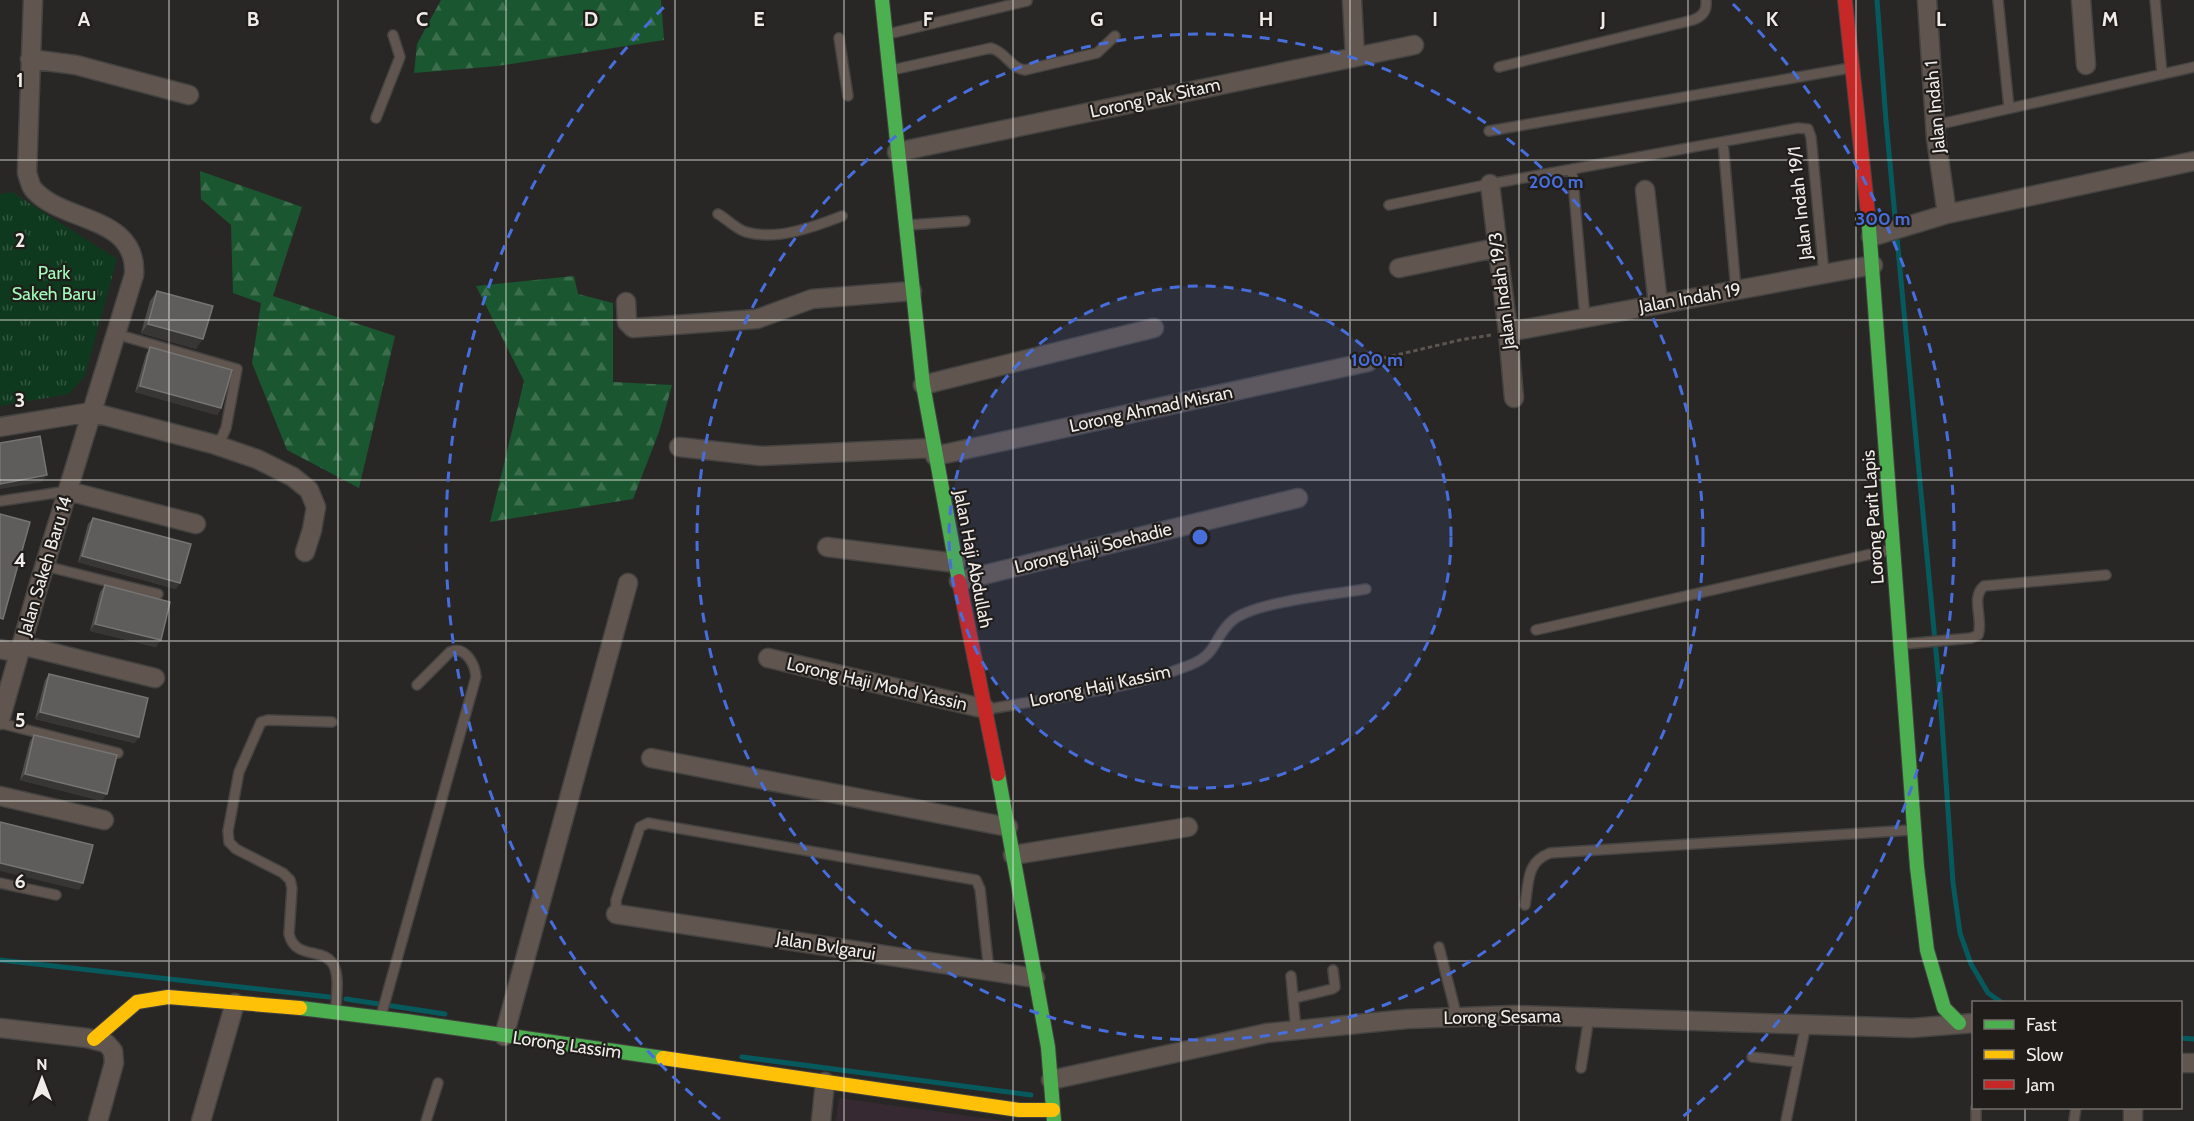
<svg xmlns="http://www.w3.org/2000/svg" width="2194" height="1121" viewBox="0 0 2194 1121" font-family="Cabin,sans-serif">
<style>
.education{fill:#372932}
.grass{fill:url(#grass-tufts)}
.forest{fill:url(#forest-firs)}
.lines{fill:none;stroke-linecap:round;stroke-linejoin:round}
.stream{stroke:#065a5e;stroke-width:5}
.lane-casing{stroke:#444341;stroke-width:12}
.street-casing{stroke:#444341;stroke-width:21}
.fast-casing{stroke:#444341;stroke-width:16}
.slow-casing{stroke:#444341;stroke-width:16}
.jam-casing{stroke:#444341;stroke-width:16}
.path{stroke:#5c5651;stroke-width:3;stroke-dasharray:4.5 3;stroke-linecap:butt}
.lane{stroke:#60564f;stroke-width:9}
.street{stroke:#60564f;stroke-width:18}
.fast{stroke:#4caf50;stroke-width:14}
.slow{stroke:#ffc107;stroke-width:14}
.jam{stroke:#c62828;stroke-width:14}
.wall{fill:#4e4c4b}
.shaded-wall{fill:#383635}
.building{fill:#5f5d5c;stroke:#767472;stroke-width:1.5}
.grid{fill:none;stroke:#efecea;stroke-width:1.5;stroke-opacity:0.55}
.ring{fill:none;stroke:#476edc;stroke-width:3;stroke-dasharray:10 8}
.labels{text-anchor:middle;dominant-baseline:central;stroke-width:4.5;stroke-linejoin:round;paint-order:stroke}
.street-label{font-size:18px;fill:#efecea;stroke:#211d1a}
.park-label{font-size:18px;fill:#a3fab9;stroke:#211d1a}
.grid-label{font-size:20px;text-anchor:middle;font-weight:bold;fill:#efecea;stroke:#211d1a;stroke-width:4.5;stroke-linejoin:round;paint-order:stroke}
.centre{fill:#476edc;stroke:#211d1a;stroke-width:3}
.ring-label{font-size:18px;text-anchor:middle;font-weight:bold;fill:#476edc;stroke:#211d1a;stroke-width:4.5;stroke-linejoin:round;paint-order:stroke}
</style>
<defs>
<pattern id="grass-tufts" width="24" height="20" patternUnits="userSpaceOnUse" patternTransform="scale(1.5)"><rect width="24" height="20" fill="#0f391e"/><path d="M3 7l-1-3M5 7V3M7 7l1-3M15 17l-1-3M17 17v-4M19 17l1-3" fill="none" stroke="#32563f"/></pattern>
<pattern id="forest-firs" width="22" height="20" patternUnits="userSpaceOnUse" patternTransform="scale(1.5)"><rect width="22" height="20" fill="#1a562f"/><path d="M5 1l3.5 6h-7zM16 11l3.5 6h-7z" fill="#3c6e4d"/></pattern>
</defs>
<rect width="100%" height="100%" fill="#292725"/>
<path class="education" d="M839,1098L1005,1121H836Z"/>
<path class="grass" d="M12,192L117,259L85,376L69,394L0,406V194Z"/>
<path class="forest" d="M441,0H661L664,40L498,66L414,73L417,44Z
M200,171L302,207L273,296L395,336L359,488L287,450L252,363L261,303L233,293L231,225L201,199Z
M574,276L578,294L613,303V382L672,385L659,432L633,499L490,522L524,381L476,286Z"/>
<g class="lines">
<path class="stream" d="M1877,0L1886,121L1940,694L1953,883L1960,933L1971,964L1988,993L2001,1002
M0,960L329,997
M346,999L445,1014
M2180,1038L2194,1039
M742,1057L1031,1095"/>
<g class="lane-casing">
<path id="lane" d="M1998,0L2009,108
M2155,0L2162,74
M888,34L1027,1
M839,38L848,96
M1499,67L1693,20C1703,16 1707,11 1706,0
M892,70L991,48C1006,52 1010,68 1025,70L1097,53L1115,36
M376,118L400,57L393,35
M1936,125L2194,67
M1489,131L1850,68
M1723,142L1736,290
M1572,169L1585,318
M1389,205L1490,184L1798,128L1808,129L1811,137L1824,274
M718,214C727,219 736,229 746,232C776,241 814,227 842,216
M908,225L965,221
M116,334L237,369L226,428L222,437L213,444
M0,501L68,491
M45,566L158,594
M1536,630L1893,549
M1904,644L1971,638L1978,635C1984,620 1970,598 1984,586L2106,575
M989,709C1055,697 1128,690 1190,665C1219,654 1213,636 1233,620C1255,602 1335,594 1366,589
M332,722L268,720L261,722L239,772L228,831L229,842L236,849L283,873L290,880L292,888L289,934C295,960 323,947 333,964C340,976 336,997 336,1011
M0,723L118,753
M0,883L56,895
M1525,905C1529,882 1526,862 1550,853L1912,830
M616,914V900L640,827L648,823L976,880L980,889L989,971
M1439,947L1457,1017
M1291,976L1296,1030
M1295,998L1332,989L1335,987L1333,970
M381,1016L476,677C475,664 465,645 450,652L417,685
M1752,1057L1798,1062
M1581,1068L1589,1017
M426,1121L438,1083
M1786,1121L1806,1024
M1976,1121V1108
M2074,1121L2076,1108"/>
</g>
<g class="street-casing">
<path id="street" d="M1352,0L1355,57
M1927,0L1936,138L1947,214
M2081,0L2086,65
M30,59L76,65L189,95
M897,152L1414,45
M1490,184L1508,332L1514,398
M1645,190L1658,304
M1871,237L1947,214L2194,161
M1399,268L1496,248
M626,302L627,322L633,328L757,319L812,299L912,291
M1508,332L1873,265
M923,385L1154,328
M0,427L91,412L213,444L257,459L293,477L309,490L316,507L312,530L305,552
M679,447L761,456L933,448
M935,456L1368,362
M68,491L196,524
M827,547L956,563
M959,581L1298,498
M21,645L155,678
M0,649L19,653
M768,658L986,709
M0,720L39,584L134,275C138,215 63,223 34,190C30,186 29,178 27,173L33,0
M651,758L1008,827
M0,796L104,820
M1013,855L1188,827
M616,914L1035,978
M0,1028L87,1038L106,1043L113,1051L114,1063L98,1121
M504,1036L628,583
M2180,1063H2194
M1051,1080L1267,1033L1407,1019L1514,1015L1912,1028L1974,1023
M201,1121L235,1003
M821,1121L825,1082
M2133,1121V1108"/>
</g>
<g class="fast-casing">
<path id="fast" d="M882,0L923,385L959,581
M1868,214L1917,867L1927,950L1944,1008L1959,1023
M998,774L1048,1047L1054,1121
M300,1008L406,1021L663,1058"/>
</g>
<g class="slow-casing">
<path id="slow" d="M94,1039L137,1002L168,997L300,1008
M663,1058L1019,1110H1053"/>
</g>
<g class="jam-casing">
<path id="jam" d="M1845,0L1868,214
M959,581L998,774"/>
</g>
<path class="path" d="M1384,358L1460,340L1491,335"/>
<use href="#lane" class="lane"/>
<use href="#street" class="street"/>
<use href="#fast" class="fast"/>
<use href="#slow" class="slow"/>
<use href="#jam" class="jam"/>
</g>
<path class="wall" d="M157,291L196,349L141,333L150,301Z
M150,347L221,408L217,415L135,392L146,354Z
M93,518L176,589L78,562L88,524Z
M105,585L156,647L90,631L100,592Z
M49,674L139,737L134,743L35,719L45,680Z
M34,735L102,801L20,780L30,741Z"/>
<path class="shaded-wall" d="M148,324L203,339L196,349L141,333Z
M140,386L221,408L217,415L135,392Z
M47,475L42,482L0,489V484Z
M82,556L180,583L176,589L78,562Z
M95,624L161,640L156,647L90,631Z
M40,712L139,737L134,743L35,719Z
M25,774L107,794L102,801L20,780Z
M0,863L83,883L79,890L0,871Z"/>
<path class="building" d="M157,291L213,306L203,339L148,324Z
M150,347L232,370L221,408L140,386Z
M40,436L47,475L0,484V443Z
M0,514L30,522L3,619L0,618Z
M93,518L191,544L180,583L82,556Z
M105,585L170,602L161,640L95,624Z
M49,674L148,698L139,737L40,712Z
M34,735L117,755L107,794L25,774Z
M0,822L93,845L83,883L0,863Z"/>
<path class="grid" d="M169,0V1121M338,0V1121M506,0V1121M675,0V1121M844,0V1121M1013,0V1121M1181,0V1121M1350,0V1121M1519,0V1121M1688,0V1121M1856,0V1121M2025,0V1002M0,160H2194M0,320H2194M0,480H2194M0,641H2194M0,801H2194M0,961H2194M2025,1108V1121"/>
<circle cx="1200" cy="537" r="251" fill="#476edc" fill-opacity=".12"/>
<g class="ring">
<circle cx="1200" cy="537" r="251"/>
<circle cx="1200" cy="537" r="503"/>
<path d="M720 1119A754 754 0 0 1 667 4M1733 4A754 754 0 0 1 1680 1119"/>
</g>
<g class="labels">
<g class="street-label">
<text transform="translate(1155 98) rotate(-12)">Lorong Pak Sitam</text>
<text transform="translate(1935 107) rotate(-95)">Jalan Indah 1</text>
<text transform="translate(1800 203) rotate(-96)">Jalan Indah 19/1</text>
<text transform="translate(1502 291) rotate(-97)">Jalan Indah 19/3</text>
<text transform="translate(1690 298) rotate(-10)">Jalan Indah 19</text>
<text transform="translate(1151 409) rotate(-12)">Lorong Ahmad Misran</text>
<text transform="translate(1873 517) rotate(-94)">Lorong Parit Lapis</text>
<text transform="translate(1093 548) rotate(-14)">Lorong Haji Soehadie</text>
<text transform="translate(973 559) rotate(79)">Jalan Haji Abdullah</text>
<text transform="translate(45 566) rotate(-73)">Jalan Sakeh Baru 14</text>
<text transform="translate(877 684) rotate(13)">Lorong Haji Mohd Yassin</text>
<text transform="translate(1100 686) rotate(-12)">Lorong Haji Kassim</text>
<text transform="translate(826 946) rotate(9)">Jalan Bvlgarui</text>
<text transform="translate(1502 1017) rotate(-1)">Lorong Sesama</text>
<text transform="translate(567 1045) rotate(8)">Lorong Lassim</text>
</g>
<g class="park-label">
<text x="54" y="273">Park<tspan x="54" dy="21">Sakeh Baru</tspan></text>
</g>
</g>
<g class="grid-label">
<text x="84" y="26">A</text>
<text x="253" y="26">B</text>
<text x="422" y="26">C</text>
<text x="591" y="26">D</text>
<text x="759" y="26">E</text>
<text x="928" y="26">F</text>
<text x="1097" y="26">G</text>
<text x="1266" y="26">H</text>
<text x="1435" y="26">I</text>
<text x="1603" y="26">J</text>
<text x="1772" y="26">K</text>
<text x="1941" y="26">L</text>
<text x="2110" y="26">M</text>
<text x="20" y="87">1</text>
<text x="20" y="247">2</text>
<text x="20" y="407">3</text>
<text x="20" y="567">4</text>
<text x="20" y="727">5</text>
<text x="20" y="888">6</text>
</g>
<circle cx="1200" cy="537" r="9" class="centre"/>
<g class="ring-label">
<text x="1556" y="188">200 m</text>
<text x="1883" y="225">300 m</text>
<text x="1377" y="366">100 m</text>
</g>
<rect x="1972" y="1001" width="210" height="108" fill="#211d1a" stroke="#73706d" stroke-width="1.5"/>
<rect x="1984" y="1020" width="30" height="9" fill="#4caf50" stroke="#73706d" stroke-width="1.5"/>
<text x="2026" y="1031" font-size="18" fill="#efecea">Fast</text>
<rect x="1984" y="1050" width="30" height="9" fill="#ffc107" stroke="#73706d" stroke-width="1.5"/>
<text x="2026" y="1061" font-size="18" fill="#efecea">Slow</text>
<rect x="1984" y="1080" width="30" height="9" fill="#c62828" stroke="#73706d" stroke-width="1.5"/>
<text x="2026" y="1091" font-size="18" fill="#efecea">Jam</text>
<g transform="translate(42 1079)" stroke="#211d1a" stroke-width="4.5" paint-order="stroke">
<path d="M0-4.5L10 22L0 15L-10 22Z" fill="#efecea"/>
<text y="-9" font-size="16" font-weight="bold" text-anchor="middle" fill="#efecea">N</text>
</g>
</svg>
